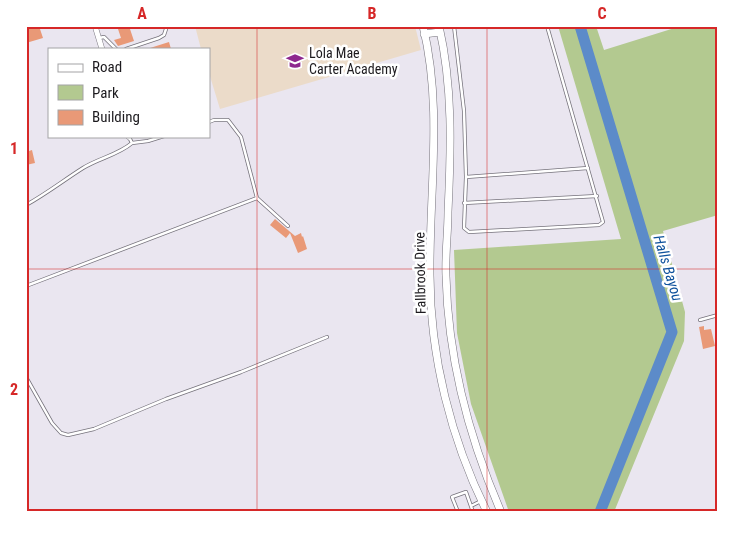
<svg xmlns="http://www.w3.org/2000/svg" width="744" height="538" viewBox="0 0 744 538" font-family="'Roboto Condensed',sans-serif">
<style>
.education{fill:#ebdbc9}
.green{fill:#b3c990}
.lines{fill:none;stroke-linecap:round;stroke-linejoin:round}
.river{stroke:#5c8bc9;stroke-width:11}
.building{fill:#e99977}
.lane-casing{stroke:#75727b;stroke-width:4}
.street-casing{stroke:#75727b;stroke-width:6}
.secondary-casing{stroke:#75727b;stroke-width:8}
.lane{stroke:#fff;stroke-width:2.5}
.street{stroke:#fff;stroke-width:5}
.secondary{stroke:#fff;stroke-width:7}
.grid{fill:none;stroke:#d62828;stroke-width:1;stroke-opacity:0.55}
.labels{text-anchor:middle;dominant-baseline:central;stroke-width:5;stroke-linejoin:round;paint-order:stroke}
.poi-label{font-size:14px;fill:#1c1a1e;stroke:#fff;text-anchor:start}
.street-label{font-size:14px;fill:#1c1a1e;stroke:#fff}
.water-label{font-size:15px;font-style:italic;fill:#0e519c;stroke:#fff}
.neatline{fill:none;stroke:#d62828;stroke-width:2}
.grid-label{font-size:16px;text-anchor:middle;font-weight:bold;fill:#d62828}
</style>
<rect width="100%" height="100%" fill="#eae6f0"/>
<path class="education" d="M195,26H415L421,50L220,109L209,73V49H201Z"/>
<path class="green" d="M558,26H596L604,50L681,26H718V215L663,231L685,312L684,341L614,512H509L471,404L457,333L454,250L621,239Z"/>
<g class="lines">
<path class="river" d="M580,26L672,332L600,512"/>
</g>
<path class="building" d="M39,26L43,38L26,43V30Z
M117,26H129L134,41L118,46L114,40L121,38Z
M169,42L171,49H150V48Z
M32,150L35,163L26,165V152Z
M275,219L295,236L301,233L302,237L303,236L307,249L298,253L290,233L286,238L270,225Z
M704,326V330L711,329L715,346L703,349L699,327Z"/>
<g class="lines">
<g class="lane-casing">
<path id="lane" d="M454,26L464,111L466,177L464,228L469,232L599,225L603,222L547,26
M99,38L104,37L116,49
M126,49L159,38L164,35L167,26
M209,122L214,120H228L241,137L257,198L288,226
M129,137L132,143L148,141L164,136
M466,177L588,168
M464,203L597,196
M26,205C46,194 64,180 83,168C99,158 118,155 132,143
M26,286L257,198
M700,320L718,315
M26,377L52,423L61,433L68,435L94,429L166,399L241,372L327,337
M471,506L481,501
M458,512L452,497L466,492L473,512"/>
</g>
<g class="street-casing">
<path id="street" d="M95,26L102,49
M128,136L129,137"/>
</g>
<g class="secondary-casing">
<path id="secondary" d="M423,26C443,108 429,192 430,275C430,356 451,440 487,512
M439,26C453,87 451,149 448,212C448,233 445,255 446,276C448,357 469,438 501,512
M424,34L440,32"/>
</g>
<use href="#lane" class="lane"/>
<use href="#street" class="street"/>
<use href="#secondary" class="secondary"/>
</g>
<path class="grid" d="M257,26V512M487,26V512M26,269H718"/>
<defs>
<g id="school-bare" transform="scale(1.35)"><path d="M0-5L7-2L0 1L-7-2ZM-4 1L0 2.5L4 1V4Q0 6-4 4Z" fill="#8e288e" stroke="#fff" stroke-width="2.5" paint-order="stroke"/></g>
</defs>
<g fill-rule="evenodd">
<use href="#school-bare" x="295" y="61"/>
</g>
<g class="labels">
<g class="poi-label">
<text x="309" y="53">Lola Mae<tspan x="309" dy="16">Carter Academy</tspan></text>
</g>
<g class="street-label">
<text transform="translate(420 273) rotate(-91)">Fallbrook Drive</text>
</g>
<g class="water-label">
<text transform="translate(668 268) rotate(73)">Halls Bayou</text>
</g>
</g>
<rect width="744" height="538" fill="none" stroke="#ffffff" stroke-width="55"/>
<rect x="48" y="48" width="162" height="90" fill="#ffffff" stroke="#a4a3a5"/>
<rect x="58" y="64" width="25" height="8" fill="#ffffff" stroke="#a4a3a5"/>
<text x="92" y="72" font-size="15" fill="#1c1a1e">Road</text>
<rect x="58" y="85" width="25" height="15" fill="#b3c990" stroke="#a4a3a5"/>
<text x="92" y="98" font-size="15" fill="#1c1a1e">Park</text>
<rect x="58" y="110" width="25" height="15" fill="#e99977" stroke="#a4a3a5"/>
<text x="92" y="122" font-size="15" fill="#1c1a1e">Building</text>
<rect x="28" y="28" width="688" height="482" class="neatline"/>
<g class="grid-label">
<text x="142" y="19">A</text>
<text x="372" y="19">B</text>
<text x="602" y="19">C</text>
<text x="14" y="154">1</text>
<text x="14" y="395">2</text>
</g>
</svg>
